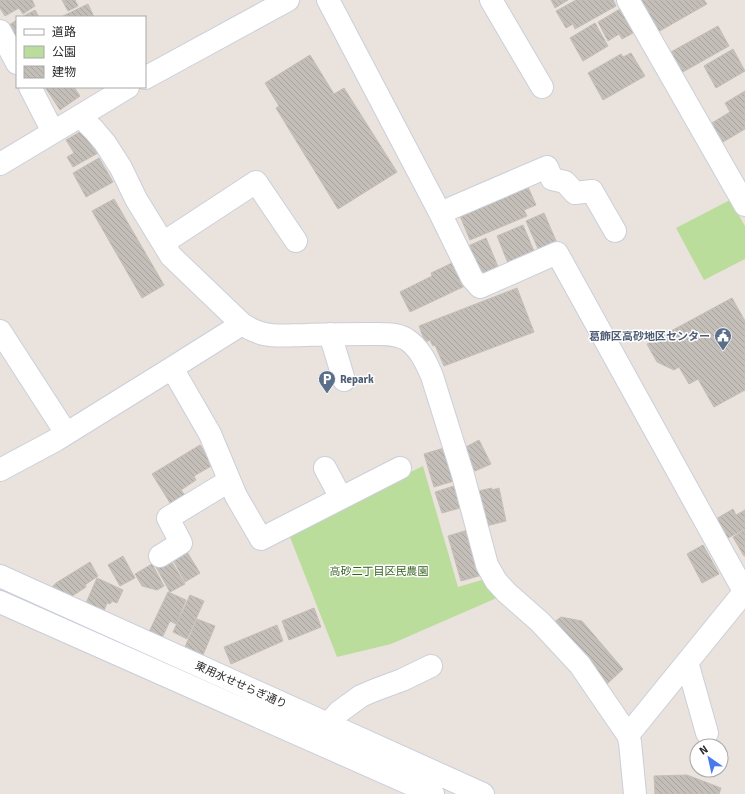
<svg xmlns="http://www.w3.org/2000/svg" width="745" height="794" viewBox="0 0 745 794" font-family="Signika,'Noto Sans JP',sans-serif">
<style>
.green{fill:#badd9c}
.building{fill:url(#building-back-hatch);stroke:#c5beb6}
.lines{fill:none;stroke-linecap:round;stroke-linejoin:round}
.minor-casing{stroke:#cacfda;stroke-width:24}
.minor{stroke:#fff;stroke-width:22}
.labels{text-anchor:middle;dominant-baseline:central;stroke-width:3;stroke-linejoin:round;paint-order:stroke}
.service-label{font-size:11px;font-weight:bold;fill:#4e5e75;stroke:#fff;text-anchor:end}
.park-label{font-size:11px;fill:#35601f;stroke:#fff}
.street-label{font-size:11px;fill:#292929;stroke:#fff}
</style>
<defs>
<pattern id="building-back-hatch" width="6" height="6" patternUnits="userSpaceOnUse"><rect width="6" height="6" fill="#c3beb8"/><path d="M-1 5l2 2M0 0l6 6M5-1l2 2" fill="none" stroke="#a8a39e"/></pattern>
</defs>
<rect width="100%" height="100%" fill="#eae2dc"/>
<path class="green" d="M730,200L745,226V259L704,280L676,228Z
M423,466L458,587L485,579L499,597L391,644L337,657L288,532Z"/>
<path class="building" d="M0,0H32L35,6L23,14L19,8L5,16L0,8Z
M62,0H75L78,6L68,11Z
M551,0H568L555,8Z
M576,0H613L616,6L575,29L573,24L566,28L556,11Z
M639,0H704L707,4L658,32Z
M88,4L94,17H63V16Z
M620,9L633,33L622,39L619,34L608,41L598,22Z
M35,10L39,17H22Z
M17,20V38L9,25Z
M595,23L608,46L583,61L570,38Z
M718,26L729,46L681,73L669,53Z
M733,49L745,71L716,88L704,66Z
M631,53L645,76L603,100L588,73L621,54L623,57Z
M310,55L334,94L344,88L397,172L338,209L276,108L279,106L265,83Z
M45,87H74L80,96L60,110Z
M745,91V129L723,142L712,123L730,112L725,103Z
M85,129L98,153L73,167L67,157L74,153L66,140Z
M99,158L113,182L86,197L73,173Z
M528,187L536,205L524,210L527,216L470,240L460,216Z
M114,199L164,285L142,298L92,211Z
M544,213L557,243L539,251L526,221Z
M523,225L534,251L508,263L497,236Z
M486,238L499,269L486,274L476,271L466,247Z
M452,263L453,267L455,265L465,286L410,312L400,292L432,276L431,273Z
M517,288L534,332L444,366L435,345L433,346L430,340L425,342L419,326Z
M732,298L745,321V390L714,407L698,379L689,384L679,367L674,370L657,362L647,344Z
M479,440L491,464L475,471L464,448Z
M200,445L213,465L194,476L196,480L181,490L187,498L172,506L152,474Z
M444,448L454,481L434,487L424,454Z
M454,486L460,508L442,513L435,492Z
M492,488V490L499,488L506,521L486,526L478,491Z
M733,509L736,515L745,510V529L726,539L716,519Z
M468,530L482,575L461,581L448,536Z
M745,530V556H744L733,537Z
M703,545L719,574L702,583L687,554Z
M187,552L200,573L185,582L173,560Z
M123,556L135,578L120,586L108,565Z
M170,559L185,584L170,592L156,567Z
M90,562L98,576L85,585L86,587L69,598L52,587L56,583Z
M152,564L164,586L157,590L142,586L135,574Z
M97,578L123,590L117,603L112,601L110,604L107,603L104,611L86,603Z
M168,592L186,600L176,624L170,621L161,640L148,634Z
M190,595L204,601L187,639L173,632Z
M314,608L321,627L289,640L282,621Z
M561,617L582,621L623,669L606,685L553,623Z
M197,619L215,626L203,655L185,647Z
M277,625L283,641L231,664L224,647Z
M687,775L721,788L719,794H655L654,776Z"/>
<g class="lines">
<g class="minor-casing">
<path id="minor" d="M328,0L440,213L472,278L480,287L557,253L745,593
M491,0L542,87
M628,0L745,205
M0,31L17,63
M145,78L288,0
M30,87L53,132
M80,116L94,130L105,143L121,168L136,199L171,256L242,324C248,328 256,332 264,334C277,337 292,335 306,335C327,334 349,334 370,334C382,334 395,333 406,339C419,347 426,362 432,376L463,475L487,565L496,581L507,593L540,622L580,665L628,735L630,742L635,794
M0,164L80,116L128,87
M440,213L547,167L552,179L565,182L575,193L592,191L615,231
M163,243L256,182L296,241
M0,331L66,433
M330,334L344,380
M172,368L210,434L236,496L261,539L400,468
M325,468L341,498
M0,470L56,440L172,368L242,324
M160,556L181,543L168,518L229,481
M0,576L483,794
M0,602L433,794
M687,662L707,733
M328,724L339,712L361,696L375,690L402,680L431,666
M628,735L745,591"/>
</g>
<use href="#minor" class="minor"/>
</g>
<defs>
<g id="civic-pin" transform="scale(0.9)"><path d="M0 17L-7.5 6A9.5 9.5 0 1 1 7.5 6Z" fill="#5c6f8a" stroke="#fff"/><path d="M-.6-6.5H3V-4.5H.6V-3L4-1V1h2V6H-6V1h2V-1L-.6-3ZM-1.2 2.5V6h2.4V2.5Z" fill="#fff"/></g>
<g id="parking-pin" transform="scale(0.9)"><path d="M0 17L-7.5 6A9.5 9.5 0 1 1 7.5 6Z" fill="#5c6f8a" stroke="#fff"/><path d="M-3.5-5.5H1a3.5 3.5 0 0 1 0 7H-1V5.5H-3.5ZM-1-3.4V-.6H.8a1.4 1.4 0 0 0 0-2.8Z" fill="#fff"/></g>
</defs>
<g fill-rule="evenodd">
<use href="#civic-pin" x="723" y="336"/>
<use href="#parking-pin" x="327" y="379"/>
</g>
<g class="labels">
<g class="service-label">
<text x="710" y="336">葛飾区高砂地区センター</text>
<text x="340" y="379" text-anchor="start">Repark</text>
</g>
<g class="park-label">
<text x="379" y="571">高砂二丁目区民農園</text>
</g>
<g class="street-label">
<text transform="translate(241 685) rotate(24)">東用水せせらぎ通り</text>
</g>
</g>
<rect x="16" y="16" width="130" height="72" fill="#ffffff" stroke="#a9a9a9"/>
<rect x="24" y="29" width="20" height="6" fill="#ffffff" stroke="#a9a9a9"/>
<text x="52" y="36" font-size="12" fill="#292929">道路</text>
<rect x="24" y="46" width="20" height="12" fill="#badd9c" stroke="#a9a9a9"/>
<text x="52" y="56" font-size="12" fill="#292929">公園</text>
<rect x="24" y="66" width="20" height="12" fill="url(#building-back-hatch)" stroke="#a9a9a9"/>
<text x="52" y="76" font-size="12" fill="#292929">建物</text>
<g transform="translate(709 758) rotate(326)"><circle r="19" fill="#ffffff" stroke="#a9a9a9"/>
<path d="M0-3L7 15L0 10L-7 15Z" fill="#487aeb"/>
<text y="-6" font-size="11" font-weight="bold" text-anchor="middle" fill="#292929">N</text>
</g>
</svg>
